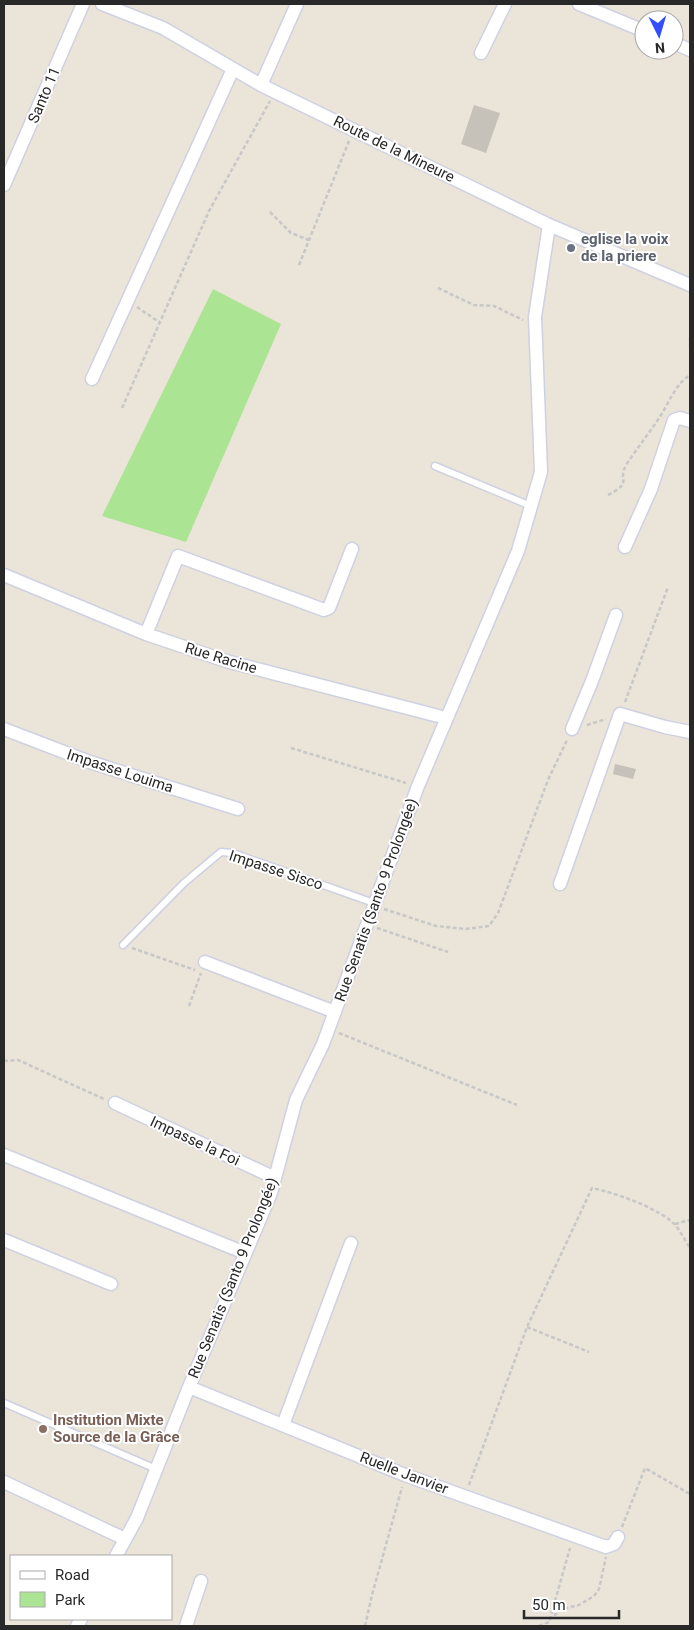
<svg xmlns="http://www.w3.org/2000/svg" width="694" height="1630" viewBox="0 0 694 1630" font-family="Roboto,sans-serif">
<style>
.green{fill:#abe493}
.building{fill:#c6c1b9}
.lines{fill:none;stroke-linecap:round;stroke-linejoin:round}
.lane-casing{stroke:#ced1e2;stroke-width:9}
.street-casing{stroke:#ced1e2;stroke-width:15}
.path{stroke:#c7c7c7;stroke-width:2.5;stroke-dasharray:4 2.5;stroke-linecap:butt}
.lane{stroke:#fff;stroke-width:6}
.street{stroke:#fff;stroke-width:12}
.worship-dot{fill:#6b7280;stroke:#fff;stroke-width:2}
.education-dot{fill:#8d6e63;stroke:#fff;stroke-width:2}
.labels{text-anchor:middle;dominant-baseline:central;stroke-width:4;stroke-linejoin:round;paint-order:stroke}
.street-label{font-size:15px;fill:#282828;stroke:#fff}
.worship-label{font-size:15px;font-weight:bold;fill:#5b616d;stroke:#fff;text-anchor:start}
.education-label{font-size:15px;font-weight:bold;fill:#785e54;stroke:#fff;text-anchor:start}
</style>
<rect width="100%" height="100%" fill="#ebe4d9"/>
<path class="green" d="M213,289L281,324L186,542L102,516Z"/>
<path class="building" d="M474,105L500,113L486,153L461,144Z
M615,764L636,769L633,779L613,774Z"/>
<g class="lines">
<g class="lane-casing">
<path id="lane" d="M435,466L531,506
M123,945L184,883L221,852L233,853L374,903
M4,1403L156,1469"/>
</g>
<g class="street-casing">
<path id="street" d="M102,4L163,28L261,85L549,225L690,285
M579,4L644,31
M674,43L690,50
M481,53L505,4
M261,85L297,4
M4,185L83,4
M92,379L233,69
M625,547L651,489L674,420L680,418L690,421
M4,575L146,634L226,661L446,718
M146,634L178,556L324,610L329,608L352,549
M4,729L90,762L238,809
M572,729L592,681L616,615
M560,884L620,714L665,727L690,732
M205,962L335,1012
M115,1103L275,1178
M4,1155L245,1253
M4,1240L111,1284
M189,1387L405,1475L606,1547L614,1544L618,1537
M283,1425L351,1243
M4,1482L125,1539
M116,1556L137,1518L189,1387L271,1193L296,1100L323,1044L418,786L518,551L541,472L535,317L549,225
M77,1626L81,1619
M186,1626L201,1581"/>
</g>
<path class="path" d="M270,212L291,233L309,240
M299,265L349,141
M438,288L474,305L494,306L523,320
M137,307L159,322
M690,337V350
M122,408L209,211L270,101
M608,495C634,481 617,482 626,465C636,450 647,436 657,421C668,406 674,385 690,375
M625,702L668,587
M587,725L606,719
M291,748L406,783
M384,909L436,926L466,929L489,926L498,913L548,780L567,740
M377,928L448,952
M132,948L195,970
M189,1006L201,973
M339,1033L517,1105
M4,1061L18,1060L104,1099
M675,1224L690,1220
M527,1327L589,1352
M469,1485L527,1327L592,1188C613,1192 662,1209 676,1226C681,1232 685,1241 690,1248
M622,1527L645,1468L690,1494
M549,1620L562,1609L579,1605L594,1596L599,1589L606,1557
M365,1626L372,1595L402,1487
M539,1626L549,1622L570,1548"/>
<use href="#lane" class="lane"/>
<use href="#street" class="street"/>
</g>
<circle class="worship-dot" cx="571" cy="248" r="5"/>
<circle class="education-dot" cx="43" cy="1429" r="5"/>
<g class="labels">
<g class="street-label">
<text transform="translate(44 95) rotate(-67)">Santo 11</text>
<text transform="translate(394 149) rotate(26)">Route de la Mineure</text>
<text transform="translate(221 658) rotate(17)">Rue Racine</text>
<text transform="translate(120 771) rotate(18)">Impasse Louima</text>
<text transform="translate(276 870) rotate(18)">Impasse Sisco</text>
<text transform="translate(376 900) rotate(-70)">Rue Senatis (Santo 9 Prolongée)</text>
<text transform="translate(195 1141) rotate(25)">Impasse la Foi</text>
<text transform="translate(233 1278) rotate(-68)">Rue Senatis (Santo 9 Prolongée)</text>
<text transform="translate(404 1473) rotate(21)">Ruelle Janvier</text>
</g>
<g class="worship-label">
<text x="581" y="239">eglise la voix<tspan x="581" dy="17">de la priere</tspan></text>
</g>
<g class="education-label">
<text x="53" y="1420">Institution Mixte<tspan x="53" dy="17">Source de la Grâce</tspan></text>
</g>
</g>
<rect width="694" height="1630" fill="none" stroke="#282828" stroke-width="10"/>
<rect x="10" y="1555" width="162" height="65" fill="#ffffff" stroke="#a9a9a9"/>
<rect x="20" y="1571" width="25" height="8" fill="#ffffff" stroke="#a9a9a9"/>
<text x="55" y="1580" font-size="15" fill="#282828">Road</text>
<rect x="20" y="1592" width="25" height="15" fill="#abe493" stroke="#a9a9a9"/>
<text x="55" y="1605" font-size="15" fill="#282828">Park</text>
<g transform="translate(659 35) rotate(175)"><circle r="24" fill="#ffffff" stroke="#a9a9a9"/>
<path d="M0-4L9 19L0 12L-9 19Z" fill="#324eff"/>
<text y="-8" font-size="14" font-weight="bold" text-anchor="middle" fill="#282828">N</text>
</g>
<path d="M524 1610v8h95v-8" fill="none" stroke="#282828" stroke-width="2.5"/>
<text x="532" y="1610" font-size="15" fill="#282828" stroke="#ffffff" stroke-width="4" paint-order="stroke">50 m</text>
</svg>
